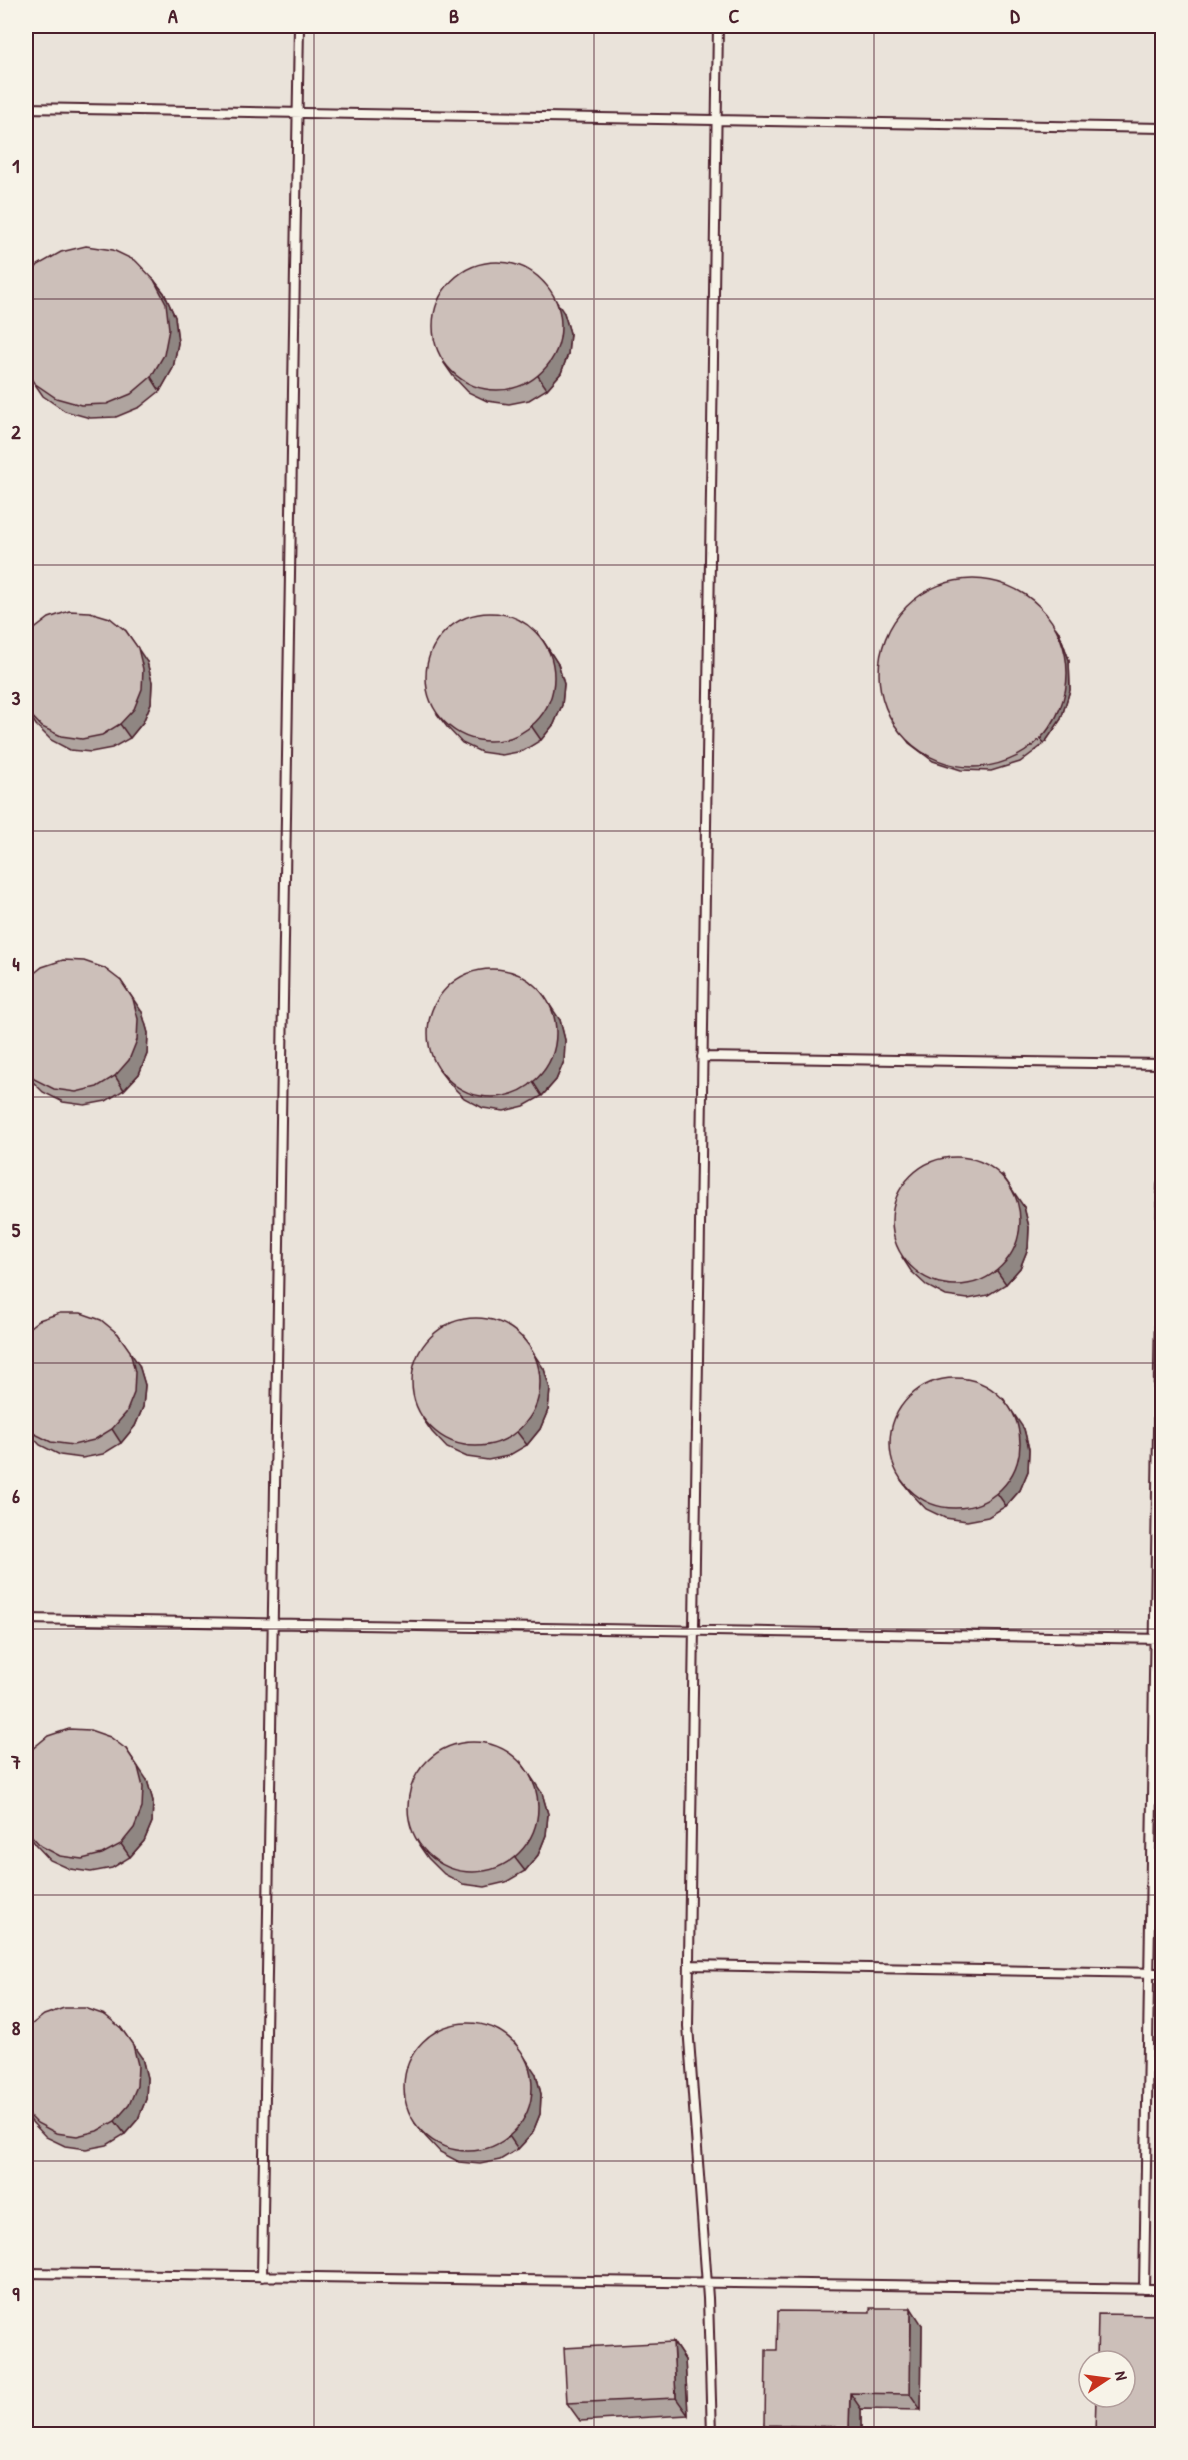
<svg xmlns="http://www.w3.org/2000/svg" width="1188" height="2460" viewBox="0 0 1188 2460" font-family="'Patrick Hand',sans-serif">
<style>
.built{fill:#eae3da;fill-rule:evenodd}
.lines{fill:none;stroke-linecap:round;stroke-linejoin:round}
.lane-casing{stroke:#4a1f2b;stroke-width:12}
.lane{stroke:#f7f3e8;stroke-width:8}
.wall{fill:#afa49f;stroke:#4a1f2b;stroke-width:1.5}
.shaded-wall{fill:#8f8682;stroke:#4a1f2b;stroke-width:1.5}
.building{fill:#ccbfb9;stroke:#4a1f2b;stroke-width:1.5}
.grid{fill:none;stroke:#4a1f2b;stroke-width:1.5;stroke-opacity:0.55}
.neatline{fill:none;stroke:#4a1f2b;stroke-width:2}
.grid-label{font-size:20px;text-anchor:middle;font-weight:bold;fill:#4a1f2b}
</style>
<rect width="100%" height="100%" fill="#f7f3e8"/>
<filter id="ink" filterUnits="userSpaceOnUse"><feTurbulence type="fractalNoise" baseFrequency=".0167" numOctaves="2"/><feDisplacementMap in="SourceGraphic" scale="12" xChannelSelector="R" yChannelSelector="G"/><feConvolveMatrix kernelMatrix="1 2 1 2 8 2 1 2 1" color-interpolation-filters="sRGB"/></filter>
<g filter="url(#ink)">
<path class="built" d="M26,26H1162V2434H26ZM1089,2361H1125V2397H1089Z"/>
<g class="lines">
<g class="lane-casing">
<path id="lane" d="M26,108L1162,128
M702,1057L1162,1064
M26,1619L1162,1639
M689,1965L1162,1973
M26,2273L1162,2289
M262,2277L299,26
M1144,2289L1162,1185
M712,2434L708,2298L688,2026L718,26"/>
</g>
<use href="#lane" class="lane"/>
</g>
<path class="wall" d="M154,280L164,293L175,317L178,343L173,368L160,391L140,407L116,417L90,418L65,411L43,396L26,371Z
M564,313L570,333L568,354L561,373L547,389L529,400L509,404L487,401L468,392L453,376L444,363Z
M1059,632L1069,660L1070,690L1061,719L1044,744L1020,762L991,771L961,770L933,761L909,743L890,715Z
M538,633L558,664L564,684L562,705L554,724L541,740L523,751L502,755L481,752L462,743L447,727L437,714Z
M147,662L152,682L151,703L143,722L130,738L112,748L91,752L70,750L51,740L36,725L27,711Z
M26,980L142,1012L148,1033L147,1054L139,1074L124,1090L106,1101L85,1105L63,1102L43,1092L28,1077L26,1073Z
M560,1020L565,1040L564,1061L556,1080L542,1096L524,1106L504,1111L483,1108L464,1098L449,1083L439,1070Z
M1024,1207L1029,1227L1028,1248L1020,1268L1006,1284L988,1295L968,1299L946,1296L927,1286L911,1271L902,1257Z
M26,1330L139,1365L145,1385L143,1407L135,1426L121,1443L103,1454L82,1458L60,1455L40,1445L26,1430Z
M544,1369L550,1389L548,1410L540,1429L527,1445L508,1456L488,1460L467,1457L447,1448L432,1432L423,1419Z
M1024,1429L1029,1449L1028,1471L1020,1490L1006,1506L988,1517L967,1521L945,1518L926,1509L911,1493L901,1480Z
M147,1780L153,1801L152,1822L144,1841L130,1857L112,1868L91,1872L70,1869L50,1860L35,1844L26,1830Z
M542,1793L548,1814L546,1835L538,1855L525,1871L506,1882L485,1887L463,1884L444,1874L428,1858L419,1845Z
M26,2031L142,2058L147,2078L146,2099L138,2119L125,2134L107,2145L86,2149L65,2146L46,2137L31,2121L26,2113Z
M536,2074L541,2094L540,2114L532,2134L518,2149L500,2160L480,2164L459,2162L440,2152L425,2136L415,2123Z
M922,2325L921,2410L861,2409V2434H771L765,2425L777,2350Z
M673,2342L685,2360L688,2415L580,2421L567,2403Z"/>
<path class="shaded-wall" d="M154,280L164,293L175,317L178,343L173,368L160,391L151,377Z
M544,283L564,313L570,333L568,354L561,373L547,389L538,376Z
M1056,628L1059,632L1069,660L1070,690L1061,719L1044,744L1041,739Z
M126,631L147,662L152,682L151,703L143,722L130,738L120,724Z
M538,633L558,664L564,684L562,705L554,724L541,740L532,727Z
M121,981L142,1012L148,1033L147,1054L139,1074L124,1090L115,1076Z
M539,989L560,1020L565,1040L564,1061L556,1080L542,1096L533,1082Z
M1003,1176L1024,1207L1029,1227L1028,1248L1020,1268L1006,1284L997,1271Z
M118,1334L139,1365L145,1385L143,1407L135,1426L121,1443L112,1429Z
M523,1338L544,1369L550,1389L548,1410L540,1429L527,1445L517,1432Z
M1003,1398L1024,1429L1029,1449L1028,1471L1020,1490L1006,1506L997,1493Z
M126,1749L147,1780L153,1801L152,1822L144,1841L130,1857L121,1844Z
M521,1762L542,1793L548,1814L546,1835L538,1855L525,1871L515,1858Z
M121,2028L142,2058L147,2078L146,2099L138,2119L125,2134L115,2121Z
M515,2043L536,2074L541,2094L540,2114L532,2134L518,2149L509,2136Z
M911,2308L922,2325L921,2410L910,2394Z
M673,2342L685,2360L688,2415L676,2398Z
M850,2393L861,2409V2434H855L849,2427Z"/>
<path class="building" d="M86,246L113,250L136,261L154,280L166,303L169,329L164,355L151,377L131,394L107,404L81,405L56,398L34,383L26,371V280L38,265L61,252Z
M433 326a64 64 0 1 1 128 0a64 64 0 1 1-128 0Z
M879 673a94 94 0 1 1 188 0a94 94 0 1 1-188 0Z
M69,611L90,612L110,618L126,631L138,648L143,669L142,689L134,709L120,724L102,735L82,739L61,736L42,727L27,711L26,709V642L32,631L49,618Z
M426 677a64 64 0 1 1 128 0a64 64 0 1 1-128 0Z
M63,960L84,961L104,968L121,981L133,999L138,1019L137,1040L129,1060L115,1076L97,1087L76,1092L54,1089L34,1079L26,1070V980L42,967Z
M428 1033a64 64 0 1 1 128 0a64 64 0 1 1-128 0Z
M892 1221a64 64 0 1 1 128 0a64 64 0 1 1-128 0Z
M60,1313H81L101,1320L118,1334L130,1351L135,1372L134,1393L126,1413L112,1429L94,1440L73,1445L51,1442L31,1432L26,1426V1330L39,1320Z
M412 1382a64 64 0 1 1 128 0a64 64 0 1 1-128 0Z
M890 1443a65 65 0 1 1 130 0a65 65 0 1 1-130 0Z
M69,1729L90,1730L110,1737L126,1749L138,1767L143,1787L142,1808L134,1828L121,1844L102,1854L82,1859L60,1856L41,1846L26,1830V1759L31,1750L48,1736Z
M408 1807a65 65 0 1 1 130 0a65 65 0 1 1-130 0Z
M64,2008H85L105,2015L121,2028L133,2045L138,2065L137,2086L129,2105L115,2121L97,2131L77,2136L56,2133L37,2123L26,2112V2031L27,2028L44,2015Z
M404 2087a64 64 0 1 1 128 0a64 64 0 1 1-128 0Z
M870,2308H911L910,2394L850,2393L849,2427L765,2425L766,2350H777L778,2311L870,2312Z
M1098,2314L1162,2315V2434H1095L1096,2397H1125V2361H1097Z
M673,2342L676,2398L567,2403L564,2348Z"/>
</g>
<path class="grid" d="M314,26V2434M594,26V2434M874,26V2434M26,299H1162M26,565H1162M26,831H1162M26,1097H1162M26,1363H1162M26,1629H1162M26,1895H1162M26,2161H1162"/>
<rect width="1188" height="2460" fill="none" stroke="#f7f3e8" stroke-width="66"/>
<g transform="translate(1107 2379) rotate(77)"><circle r="28" fill="#f7f3e8" stroke="#b29e9c" stroke-width="1.5"/>
<path d="M0-4.5L10 22L0 15L-10 22Z" fill="#c8321e"/>
<text y="-9" font-size="16" font-weight="bold" text-anchor="middle" fill="#4a1f2b">N</text>
</g>
<rect x="33" y="33" width="1122" height="2394" class="neatline"/>
<g class="grid-label">
<text x="173" y="23">A</text>
<text x="454" y="23">B</text>
<text x="734" y="23">C</text>
<text x="1015" y="23">D</text>
<text x="16" y="173">1</text>
<text x="16" y="439">2</text>
<text x="16" y="705">3</text>
<text x="16" y="971">4</text>
<text x="16" y="1237">5</text>
<text x="16" y="1503">6</text>
<text x="16" y="1769">7</text>
<text x="16" y="2035">8</text>
<text x="16" y="2301">9</text>
</g>
</svg>
